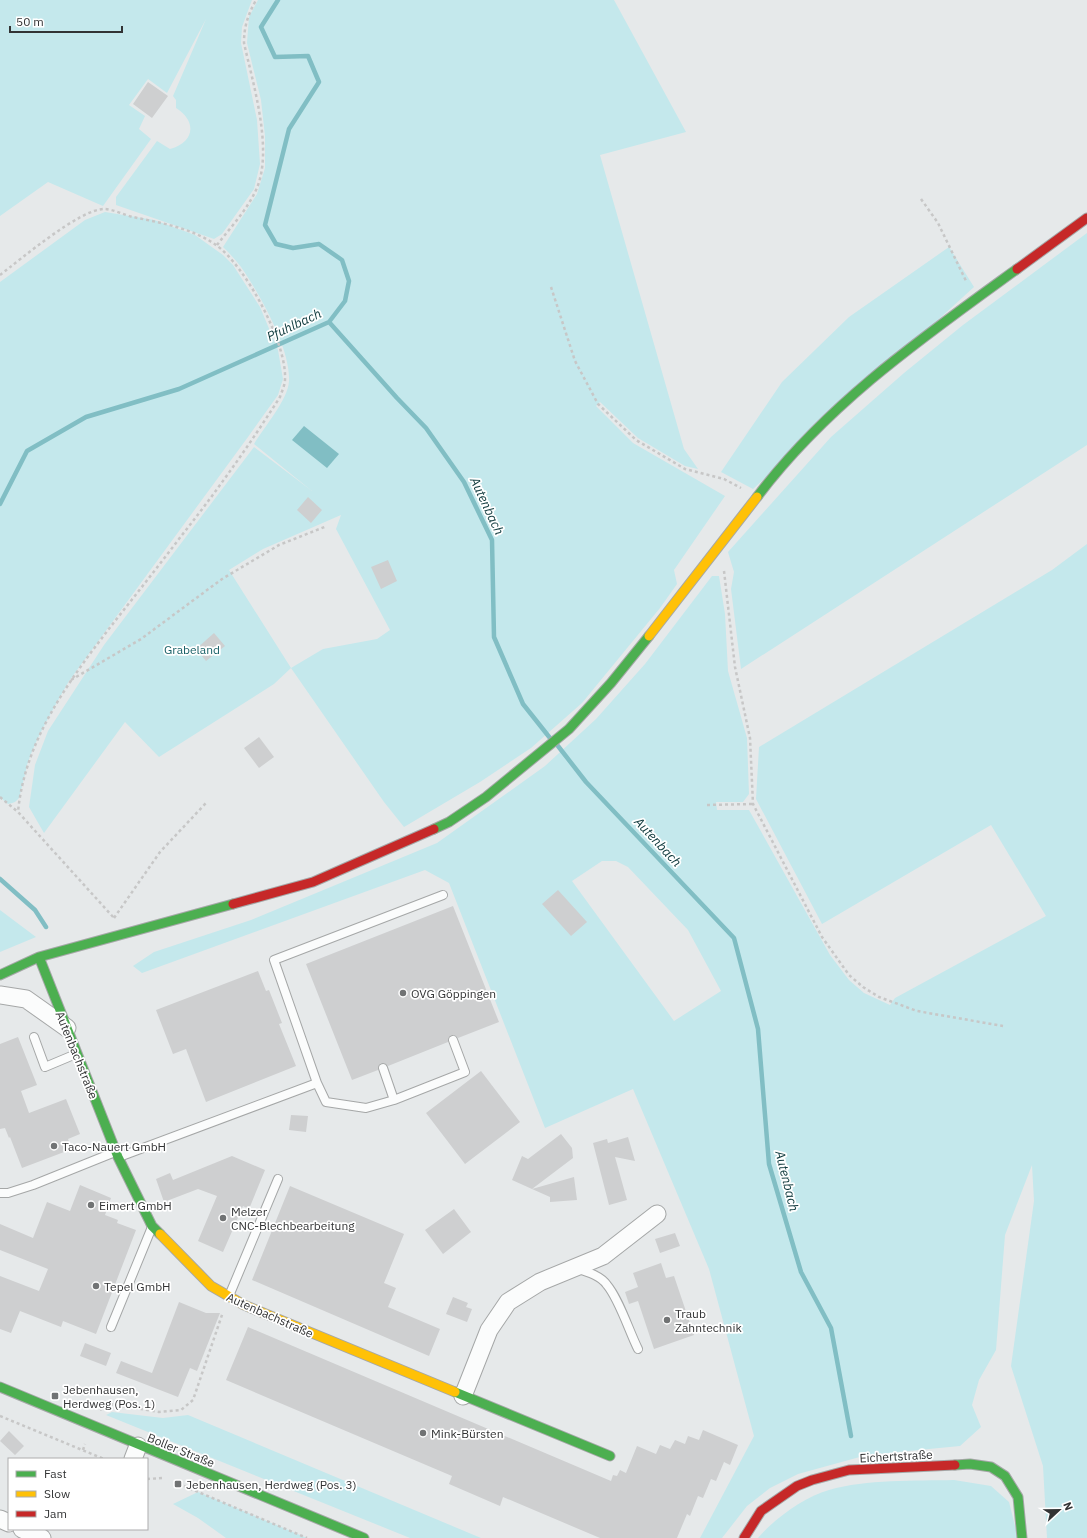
<svg xmlns="http://www.w3.org/2000/svg" width="1087" height="1538" viewBox="0 0 1087 1538" font-family="'IBM Plex Sans',sans-serif">
<style>
.green{fill:#c4e8ec;fill-rule:evenodd}
.water{fill:#81bec4}
.lines{fill:none;stroke-linecap:round;stroke-linejoin:round}
.stream{stroke:#81bec4;stroke-width:4.5}
.building{fill:#cecfd0}
.lane-casing{stroke:#a5a7a7;stroke-width:10}
.street-casing{stroke:#a5a7a7;stroke-width:19}
.fast-casing{stroke:#a5a7a7;stroke-width:11}
.slow-casing{stroke:#a5a7a7;stroke-width:11}
.jam-casing{stroke:#a5a7a7;stroke-width:11}
.path{stroke:#c7c7c7;stroke-width:2.5;stroke-dasharray:3 3;stroke-linecap:butt}
.lane{stroke:#fbfcfc;stroke-width:8}
.street{stroke:#fbfcfc;stroke-width:17}
.fast{stroke:#4caf50;stroke-width:9}
.slow{stroke:#ffc107;stroke-width:9}
.jam{stroke:#c62828;stroke-width:9}
.poi-dot{fill:#717374;stroke:#fff;stroke-width:1.5}
.labels{text-anchor:middle;dominant-baseline:central;stroke-width:3.5;stroke-linejoin:round;paint-order:stroke}
.park-label{font-size:12px;fill:#175f66;stroke:#fff}
.poi-label{font-size:12px;fill:#323334;stroke:#fff;text-anchor:start}
.street-label{font-size:12px;fill:#323334;stroke:#fff}
.water-label{font-size:13px;font-style:italic;fill:#0d383b;stroke:#fff}
</style>
<rect width="100%" height="100%" fill="#e6e9ea"/>
<path class="green" d="M0,0H252L242,27L241,43L257,120L260,164L254,189L222,234L214,239L116,205V197L157,141L170,149C195,142 197,121 176,108V100L173,96L206,19L167,93L148,79L129,105L145,116L139,129L151,139L103,206L48,182L0,216Z
M258,0H614L686,132L600,155L684,449L698,469L685,466L638,438L600,402L596,406L633,443L725,496L674,570L677,584L660,608L582,703L531,748L480,782L404,827L384,802L291,668L274,684L159,757L125,722L44,833L29,807L35,765L48,731L104,645L254,447L312,491L254,444C264,427 288,400 289,381C291,349 259,293 241,267C236,260 229,253 223,247L257,194L265,168V136L261,100L247,43L249,17ZM341,515L336,529L390,630L377,639L323,649L291,668L229,570L263,549Z
M105,212L154,220L195,235L223,255L233,265L260,307L278,350L283,379L278,395L248,437L69,681C54,708 37,735 27,765C26,771 20,795 19,798C16,802 13,803 8,804L0,797V282L85,220Z
M1087,233V445L741,669L731,589L734,572L728,552L831,437L904,373L963,325Z
M949,247L974,287L753,489L721,472L782,382L849,317Z
M1087,544V1538H1047L1043,1466L1011,1366L1034,1201L1032,1165L1005,1235L996,1350L979,1380L972,1405L981,1427L960,1446L867,1455L798,1474L770,1488L747,1506L722,1538H700L754,1436L709,1269L633,1089L545,1128L449,883L425,870L142,973L133,966L154,952L251,920L437,843L545,766L596,719L645,664L712,576H719L725,614L728,671L747,738L749,794L743,802H716L717,810H749L830,955L849,980L864,993L890,1005L895,998L1046,916L991,825L822,924L756,799L759,747L1052,570ZM602,861H616L628,867L688,930L721,991L674,1021L572,881Z
M0,910L36,937L0,952Z
M112,1412L163,1418L188,1415L481,1538H410L106,1415Z
M954,1480L991,1486L1009,1502L1018,1538H758C774,1519 804,1497 829,1490C867,1479 914,1481 954,1480Z
M198,1492L307,1538H226L198,1518L173,1504Z"/>
<path class="water" d="M304,426L339,454L327,468L292,440Z"/>
<g class="lines">
<path class="stream" d="M329,322L397,398L426,428L464,482L492,540L494,637L523,704L550,738
M0,504L27,451L86,417L179,389L329,322L345,301L349,281L342,260L319,244L293,248L276,244L265,225L289,129L319,82L308,56L275,57L261,27L278,0
M558,746L586,782L734,938L758,1029L769,1164L801,1272L831,1328L851,1436
M0,879L35,910L46,927"/>
</g>
<path class="building" d="M148,82L168,96L152,118L133,104Z
M308,497L322,510L311,523L297,510Z
M388,560L397,581L381,589L371,567Z
M214,633L225,646L206,661L196,649Z
M259,737L274,757L259,768L244,748Z
M558,890L587,922L571,936L542,904Z
M453,906L499,1022L458,1038L454,1035H451L448,1039V1042L388,1066L384,1063H381L378,1067V1070L352,1080L306,964Z
M258,971L266,991L269,990L282,1023L279,1024L296,1066L206,1102L186,1049L173,1054L156,1010Z
M18,1037L37,1085L21,1091L29,1113L66,1099L80,1134L68,1139L72,1149L22,1168L10,1137L9,1138L5,1128L0,1129V1044Z
M481,1071L520,1122L465,1164L426,1113Z
M291,1115L308,1116L306,1132L289,1130Z
M561,1134L572,1148L573,1158L532,1189L512,1180L522,1156L528,1159Z
M628,1137L635,1161L615,1157L627,1200L609,1205L593,1143L607,1139L608,1143Z
M232,1156L265,1170L249,1209L243,1206L223,1252L198,1241L217,1196L198,1189L164,1202L156,1179L170,1173L173,1180Z
M574,1177L577,1200L550,1202V1197L532,1189Z
M80,1185L111,1198L105,1215L118,1220L117,1223L136,1230L96,1334L63,1321L61,1327L20,1311L11,1333L0,1329V1276L39,1291L48,1269L0,1250V1224L33,1238L47,1202L70,1211Z
M290,1186L404,1234L384,1283L396,1288L388,1307L440,1329L429,1356L252,1280Z
M454,1209L471,1232L443,1254L425,1230Z
M675,1233L680,1246L660,1253L655,1239Z
M661,1263L666,1278L674,1276L694,1335L654,1349L638,1301L629,1304L625,1292L638,1287L633,1273Z
M453,1297L468,1303L466,1307L472,1309L467,1322L446,1314Z
M179,1302L206,1313H220L197,1371L190,1368L178,1397L116,1373L121,1361L152,1373Z
M248,1327L611,1481L613,1475L617,1476L620,1470L626,1473L637,1446L656,1454L660,1445L670,1449L675,1440L685,1444L688,1436L699,1440L703,1430L738,1445L730,1465L724,1462L716,1481L711,1479L703,1498L698,1496L690,1516L687,1514L677,1538H600L503,1497L500,1506L449,1484L452,1476L226,1380Z
M85,1343L111,1353L106,1366L80,1356Z
M9,1431L24,1446L15,1455L0,1441Z"/>
<g class="lines">
<g class="lane-casing">
<path id="lane" d="M34,1037L45,1067L76,1054
M383,1068L394,1100
M317,1083L274,960L443,895
M119,1157L317,1083L326,1102L366,1108L394,1100L465,1072L453,1040
M0,1193H8L33,1185L115,1152
M578,1269C588,1272 601,1276 607,1285C619,1299 629,1331 638,1349
M229,1296L278,1179
M111,1327L152,1227"/>
</g>
<g class="street-casing">
<path id="street" d="M0,995L26,999L67,1028
M463,1396L489,1330L508,1302L540,1282L603,1256L657,1214
M133,1459L138,1446
M0,1519L9,1523
M22,1529L42,1538"/>
</g>
<g class="fast-casing">
<path id="fast" d="M757,497C827,404 923,337 1017,269
M434,829L449,822L486,797L569,729L611,683L649,636
M39,957L118,1157L152,1226L160,1234
M0,975L39,957L233,904
M0,1387L364,1538
M455,1392L610,1456
M955,1465L970,1464L991,1467L1005,1476L1018,1497L1022,1538"/>
</g>
<g class="slow-casing">
<path id="slow" d="M649,636L757,497
M160,1234L211,1286L244,1305L455,1392"/>
</g>
<g class="jam-casing">
<path id="jam" d="M1017,269L1087,218
M233,904L313,882L434,829
M744,1538L761,1511L797,1486L812,1480L849,1470L955,1465"/>
</g>
<path class="path" d="M921,199L938,223L967,283
M217,245C230,228 247,210 256,190C274,151 253,84 244,43C244,26 248,15 256,0
M0,275C21,259 80,209 104,209C113,209 124,215 133,217C161,223 192,228 216,245C245,265 287,343 285,379C285,385 282,391 280,397C250,444 217,491 182,535C160,564 138,592 115,621C71,678 25,738 18,812L114,918
M551,287L575,361L598,404L636,440L685,469L724,479L741,488
M724,571L735,667L750,738L753,804L822,937L849,975L863,987L879,997L917,1011L1003,1026
M71,680L141,639L222,579L279,545L327,526
M0,797L18,812
M707,805L753,804
M114,918L160,852L206,803
M100,1410L110,1404L159,1412L181,1410L193,1400L223,1312
M0,1416L104,1459
M83,1450L85,1444
M147,1479L163,1478
M184,1486L307,1538"/>
<use href="#lane" class="lane"/>
<use href="#street" class="street"/>
<use href="#fast" class="fast"/>
<use href="#slow" class="slow"/>
<use href="#jam" class="jam"/>
</g>
<g class="poi-dot">
<circle cx="403" cy="993" r="4"/>
<circle cx="54" cy="1146" r="4"/>
<circle cx="91" cy="1205" r="4"/>
<circle cx="223" cy="1218" r="4"/>
<circle cx="96" cy="1286" r="4"/>
<circle cx="667" cy="1320" r="4"/>
<rect x="51" y="1392" width="8" height="8" rx="2"/>
<circle cx="423" cy="1433" r="4"/>
<rect x="174" y="1480" width="8" height="8" rx="2"/>
</g>
<g class="labels">
<g class="park-label">
<text x="192" y="649">Grabeland</text>
</g>
<g class="poi-label">
<text x="411" y="993">OVG Göppingen</text>
<text x="62" y="1146">Taco-Nauert GmbH</text>
<text x="99" y="1205">Eimert GmbH</text>
<text x="231" y="1211">Melzer<tspan x="231" dy="14">CNC-Blechbearbeitung</tspan></text>
<text x="104" y="1286">Tepel GmbH</text>
<text x="675" y="1313">Traub<tspan x="675" dy="14">Zahntechnik</tspan></text>
<text x="63" y="1389">Jebenhausen,<tspan x="63" dy="14">Herdweg (Pos. 1)</tspan></text>
<text x="431" y="1433">Mink-Bürsten</text>
<text x="186" y="1484">Jebenhausen, Herdweg (Pos. 3)</text>
</g>
<g class="street-label">
<text transform="translate(77 1055) rotate(68)">Autenbachstraße</text>
<text transform="translate(270 1315) rotate(24)">Autenbachstraße</text>
<text transform="translate(181 1450) rotate(22)">Boller Straße</text>
<text transform="translate(896 1456) rotate(-3)">Eichertstraße</text>
</g>
<g class="water-label">
<text transform="translate(294 325) rotate(-25)">Pfuhlbach</text>
<text transform="translate(487 506) rotate(65)">Autenbach</text>
<text transform="translate(658 842) rotate(47)">Autenbach</text>
<text transform="translate(787 1181) rotate(76)">Autenbach</text>
</g>
</g>
<rect x="8" y="1458" width="140" height="72" fill="#ffffff" stroke="#adadae"/>
<rect x="16" y="1471" width="20" height="6" fill="#4caf50" stroke="#adadae"/>
<text x="44" y="1478" font-size="12" fill="#323334">Fast</text>
<rect x="16" y="1491" width="20" height="6" fill="#ffc107" stroke="#adadae"/>
<text x="44" y="1498" font-size="12" fill="#323334">Slow</text>
<rect x="16" y="1511" width="20" height="6" fill="#c62828" stroke="#adadae"/>
<text x="44" y="1518" font-size="12" fill="#323334">Jam</text>
<g transform="translate(1059 1510) rotate(68)" stroke="#ffffff" stroke-width="3" paint-order="stroke">
<path d="M0-3L7 15L0 10L-7 15Z" fill="#323334"/>
<text y="-6" font-size="11" font-weight="bold" text-anchor="middle" fill="#323334">N</text>
</g>
<path d="M10 26v6h112v-6" fill="none" stroke="#323334" stroke-width="2"/>
<text x="16" y="26" font-size="12" fill="#323334" stroke="#ffffff" stroke-width="3" paint-order="stroke">50 m</text>
</svg>
